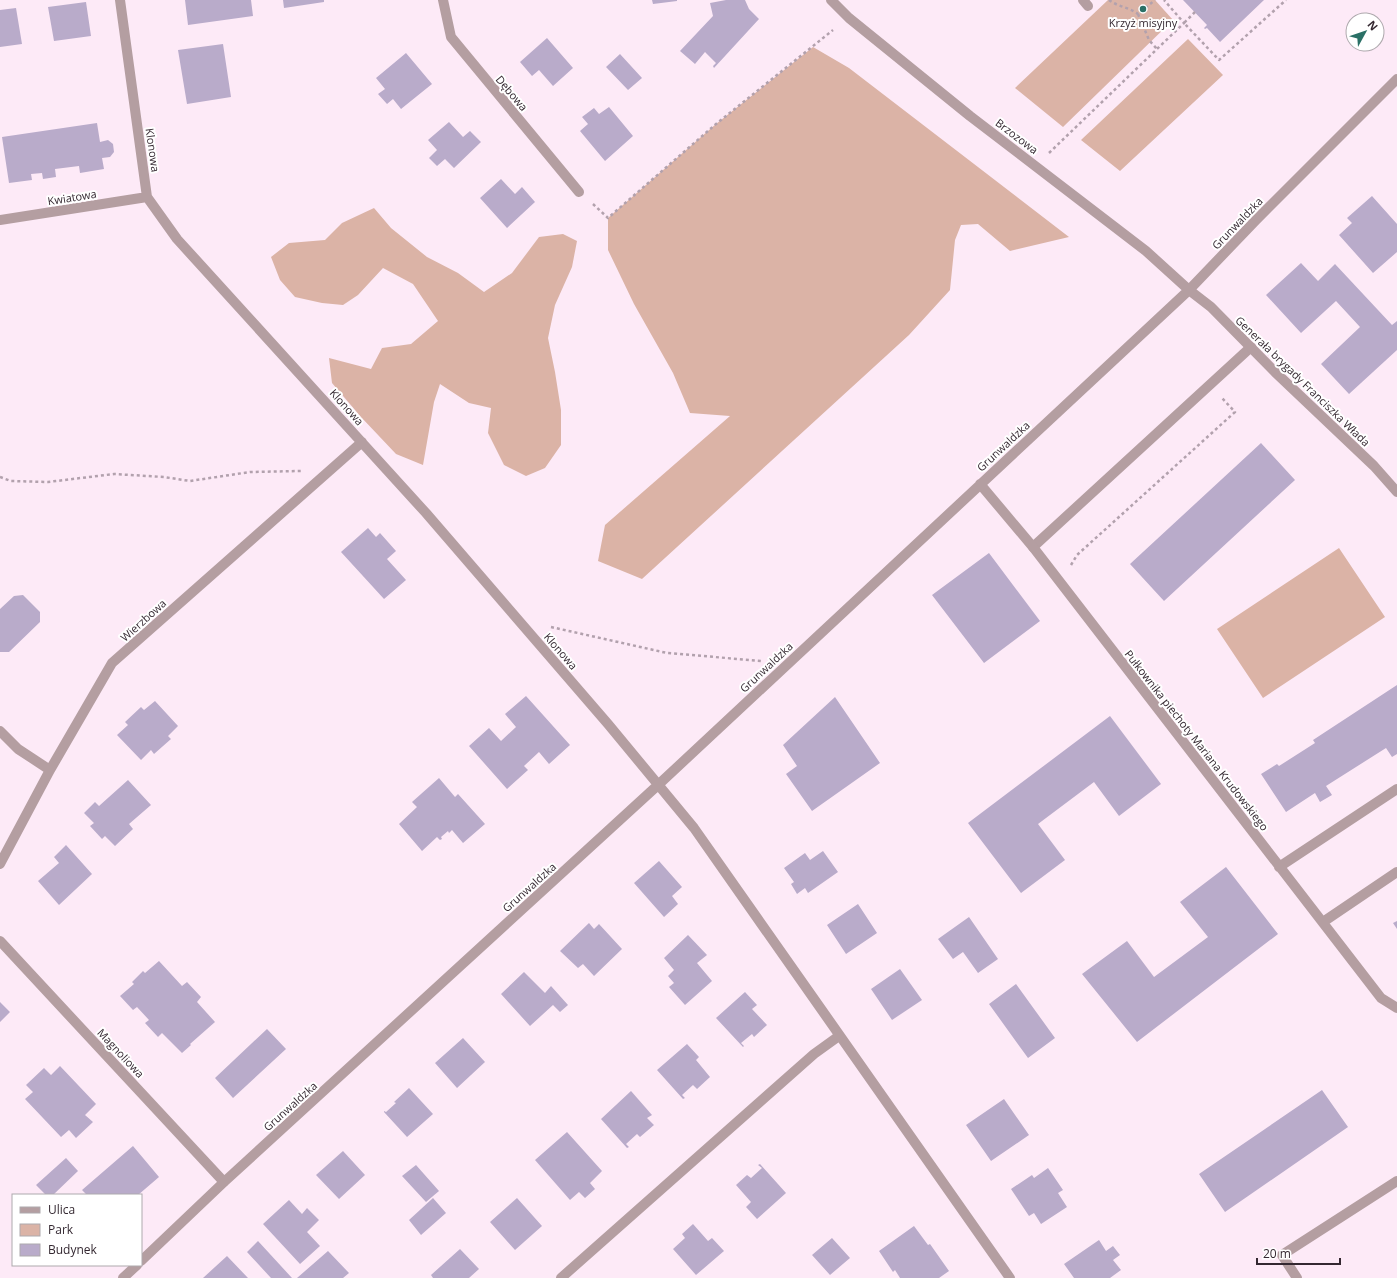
<svg xmlns="http://www.w3.org/2000/svg" width="1397" height="1278" viewBox="0 0 1397 1278" font-family="'Open Sans',sans-serif">
<style>
.green{fill:#dbb3a6}
.building{fill:#b9abca}
.lines{fill:none;stroke-linecap:round;stroke-linejoin:round}
.path{stroke:#b2a1ad;stroke-width:2.5;stroke-dasharray:3 3;stroke-linecap:butt}
.service{stroke:#b49ea1;stroke-width:10}
.minor{stroke:#b49ea1;stroke-width:10}
.poi-dot{fill:#2a7066;stroke:#fff;stroke-width:1.5}
.labels{text-anchor:middle;dominant-baseline:central;stroke-width:4;stroke-linejoin:round;paint-order:stroke}
.poi-label{font-size:11px;fill:#342831;stroke:#fff}
.street-label{font-size:11px;fill:#342831;stroke:#fff}
</style>
<rect width="100%" height="100%" fill="#fdeaf7"/>
<path class="green" d="M1108,0H1155L1173,20L1063,127L1015,88Z
M1188,39L1223,75L1120,171L1081,140Z
M813,47L849,68L1069,237L1010,251L978,224L961,225L955,240L950,290L909,335L642,579L598,561L605,525L730,416L690,413L673,373L634,304L608,250V218L716,124Z
M374,208L391,228L427,257L458,273L484,292L512,273L539,237L563,234L577,241L572,267L555,305L548,338L555,372L561,410V445L545,468L526,476L504,465L488,433L491,408L469,403L440,384L434,402L423,465L396,454L361,417L332,383L329,358L371,369L382,348L411,344L438,321L413,284L383,268L358,295L343,305L322,303L295,297L280,280L271,257L289,243L325,240L342,223Z
M1339,548L1385,617L1263,698L1217,629Z"/>
<path class="building" d="M185,0H251L253,16L188,25Z
M283,0H324V2L284,8Z
M652,0H677V1L653,4Z
M726,0H745L749,9L759,19L714,68L713,66L716,63L705,52L695,64L680,51L713,16L710,3Z
M1183,0H1264L1220,42L1207,28L1205,29L1204,28L1207,25Z
M86,2L91,36L54,41L48,7Z
M16,8L22,44L0,47V10Z
M547,38L573,68L553,86L539,70L532,76L520,62Z
M223,44L231,97L187,104L178,50Z
M406,53L432,84L401,109L393,99L387,104L378,94L385,89L376,78Z
M620,54L642,78L628,90L606,67Z
M609,107L633,136L605,161L580,131L588,124L582,117L594,108L599,114Z
M449,122L463,137L470,131L481,142L454,168L445,159L437,166L429,158L437,150L428,140Z
M97,123L100,142L108,140L113,144L114,152L110,157L102,158L104,169L80,173L79,166L55,169L56,177L43,179L42,173L31,174L32,180L9,183L2,137Z
M501,179L515,194L522,187L535,202L507,228L480,198Z
M1372,196L1397,224V252L1373,273L1339,235L1352,223L1347,218Z
M1301,263L1318,281L1335,264L1392,325L1397,321V350L1349,394L1321,364L1360,327L1336,301L1301,333L1266,295Z
M1261,443L1295,480L1164,601L1130,564Z
M368,528L376,537L380,533L396,551L387,559L406,580L384,599L341,552Z
M989,553L1040,621L984,663L932,595Z
M23,595L40,612V622L9,652H0V609L14,596Z
M1397,685V754L1392,757L1386,748L1326,786L1332,795L1320,802L1315,793L1286,812L1261,774L1277,764L1279,766L1315,743L1313,740Z
M526,696L570,745L549,764L539,752L524,766L528,770L507,789L469,746L489,728L501,741L516,727L505,714Z
M835,697L880,763L812,811L786,774L797,766L783,745Z
M155,701L178,726L168,736L171,739L154,754L151,750L141,760L117,735L128,725L125,722L141,707L144,710Z
M1110,716L1161,784L1119,816L1094,782L1038,824L1065,860L1021,893L968,823Z
M439,778L455,797L458,794L485,824L463,843L452,830L449,833L448,831L441,837L442,839L440,840L437,837L422,851L399,824L417,807L412,802Z
M128,780L151,805L129,824L133,829L115,846L105,836L102,839L90,826L94,823L84,813L95,802L99,806Z
M66,845L92,874L59,905L38,881L59,863L54,857Z
M823,851L838,872L808,893L805,888L797,894L791,884L794,882L784,868L805,853L810,860Z
M659,861L682,887L672,896L678,904L664,917L634,883Z
M1226,867L1278,934L1137,1042L1082,974L1127,941L1154,977L1208,937L1180,902Z
M858,904L877,933L846,954L827,925Z
M969,917L998,959L978,973L963,952L953,959L938,939Z
M1397,921V929L1393,923Z
M589,923L594,929L599,924L622,949L594,976L583,964L578,968L560,951Z
M688,935L707,955L697,963L712,981L685,1005L669,987L674,983L668,976L674,970L664,958Z
M159,961L182,986L187,982L201,997L197,1002L215,1022L190,1044L191,1045L182,1053L162,1033L158,1037L145,1023L149,1020L137,1007L133,1010L120,996L134,984L132,982L143,971L145,973Z
M900,969L922,1000L892,1020L871,989Z
M524,972L545,993L551,986L568,1005L560,1012L553,1005L530,1026L501,994Z
M1016,984L1055,1038L1028,1058L989,1004Z
M745,992L757,1005L752,1009L767,1025L754,1037L752,1034L741,1043L744,1046L743,1047L716,1018Z
M0,1002L10,1012L0,1022Z
M267,1029L286,1049L233,1098L215,1078Z
M463,1038L485,1062L457,1088L435,1063Z
M687,1044L699,1057L696,1060L710,1077L697,1089L693,1085L682,1095L685,1098L683,1099L657,1070Z
M60,1066L96,1104L85,1115L93,1122L76,1138L69,1130L61,1137L25,1099L33,1092L26,1085L44,1068L51,1075Z
M409,1088L433,1114L407,1137L384,1112V1111L386,1112L396,1103L394,1102Z
M1322,1090L1348,1127L1225,1212L1199,1174Z
M631,1091L652,1115L647,1118L654,1125L640,1137L637,1134L626,1144L629,1147L627,1148L601,1119Z
M1004,1099L1029,1135L991,1161L966,1125Z
M567,1132L602,1171L590,1183L595,1189L585,1198L579,1192L570,1200L535,1160Z
M133,1146L159,1177L138,1195H87L82,1190Z
M343,1151L365,1175L339,1199L316,1175Z
M66,1158L78,1171L53,1195H46L36,1185Z
M760,1164L786,1193L757,1219L746,1207L751,1202L736,1185L747,1175L751,1178L762,1168L758,1165Z
M416,1165L439,1191L426,1202L402,1176Z
M1048,1168L1063,1190L1058,1193L1067,1207L1041,1224L1034,1213L1029,1216L1011,1189L1032,1175L1034,1178Z
M433,1198L446,1213L421,1235L409,1220Z
M517,1198L542,1226L515,1250L490,1222Z
M289,1200L302,1214L307,1208L319,1220L307,1232L320,1246L300,1264L263,1224Z
M693,1224L708,1241L712,1238L724,1251L696,1275L673,1249L685,1238L682,1234Z
M914,1226L928,1245L930,1244L949,1271L939,1278H900L895,1270L893,1272L879,1251Z
M832,1238L850,1258L830,1275L812,1255Z
M1099,1240L1106,1251L1113,1246L1120,1255L1113,1260L1121,1270L1110,1278H1074L1064,1264Z
M258,1241L292,1278H271L247,1252Z
M460,1249L479,1269L469,1278H433L431,1275Z
M328,1251L349,1273L343,1278H297Z
M227,1256L248,1278H203Z"/>
<g class="lines">
<path class="path" d="M1109,0C1118,7 1129,7 1138,14L1155,0
M1195,12L1184,23L1219,60L1286,0
M1138,14L1149,40L1157,49
M1049,153L1184,23L1164,0
M593,204L608,218L716,124L833,30
M0,477L11,481L48,482L114,474L164,477L190,481L250,472L301,471
M1071,565L1077,555L1235,412L1222,398
M551,627L667,653L762,661"/>
<path class="service" d="M1083,0L1088,6
M1033,547L1251,347
M1297,1278L1282,1255L1397,1181"/>
<path class="minor" d="M120,0L147,197L177,239L426,513L608,724L694,828L1010,1278
M443,0L451,37L579,192
M831,0L849,18L970,116L1146,251L1189,290L1211,307L1275,372L1374,466L1397,492
M0,220L147,197
M980,484L1033,547L1381,998L1397,1008
M0,731L18,749L50,770
M0,864L50,770L112,663L362,442
M1279,867L1397,789
M1323,922L1397,872
M0,941L224,1182
M141,1261L224,1182L658,785L1189,290L1256,220L1397,79
M123,1278L137,1265
M561,1278L814,1054L839,1036"/>
</g>
<circle class="poi-dot" cx="1143" cy="9" r="4"/>
<g class="labels">
<g class="poi-label">
<text x="1143" y="22">Krzyż misyjny</text>
</g>
<g class="street-label">
<text transform="translate(512 93) rotate(50)">Dębowa</text>
<text transform="translate(1017 136) rotate(37)">Brzozowa</text>
<text transform="translate(153 150) rotate(82)">Klonowa</text>
<text transform="translate(72 197) rotate(-9)">Kwiatowa</text>
<text transform="translate(1237 223) rotate(-46)">Grunwaldzka</text>
<text transform="translate(1303 381) rotate(44)">Generała brygady Franciszka Włada</text>
<text transform="translate(347 407) rotate(48)">Klonowa</text>
<text transform="translate(1003 446) rotate(-43)">Grunwaldzka</text>
<text transform="translate(143 620) rotate(-42)">Wierzbowa</text>
<text transform="translate(561 651) rotate(49)">Klonowa</text>
<text transform="translate(766 667) rotate(-43)">Grunwaldzka</text>
<text transform="translate(1197 740) rotate(52)">Pułkownika piechoty Mariana Krudowskiego</text>
<text transform="translate(529 887) rotate(-42)">Grunwaldzka</text>
<text transform="translate(121 1053) rotate(47)">Magnoliowa</text>
<text transform="translate(290 1106) rotate(-42)">Grunwaldzka</text>
</g>
</g>
<rect x="12" y="1194" width="130" height="72" fill="#ffffff" stroke="#aea9ad"/>
<rect x="20" y="1207" width="20" height="6" fill="#b49ea1" stroke="#aea9ad"/>
<text x="48" y="1214" font-size="12" fill="#342831">Ulica</text>
<rect x="20" y="1224" width="20" height="12" fill="#dbb3a6" stroke="#aea9ad"/>
<text x="48" y="1234" font-size="12" fill="#342831">Park</text>
<rect x="20" y="1244" width="20" height="12" fill="#b9abca" stroke="#aea9ad"/>
<text x="48" y="1254" font-size="12" fill="#342831">Budynek</text>
<g transform="translate(1365 32) rotate(50)"><circle r="19" fill="#ffffff" stroke="#aea9ad"/>
<path d="M0-3L7 15L0 10L-7 15Z" fill="#2a7066"/>
<text y="-6" font-size="11" font-weight="bold" text-anchor="middle" fill="#342831">N</text>
</g>
<path d="M1257 1258v6h83v-6" fill="none" stroke="#342831" stroke-width="2"/>
<text x="1263" y="1258" font-size="12" fill="#342831" stroke="#ffffff" stroke-width="3" paint-order="stroke">20 m</text>
</svg>
